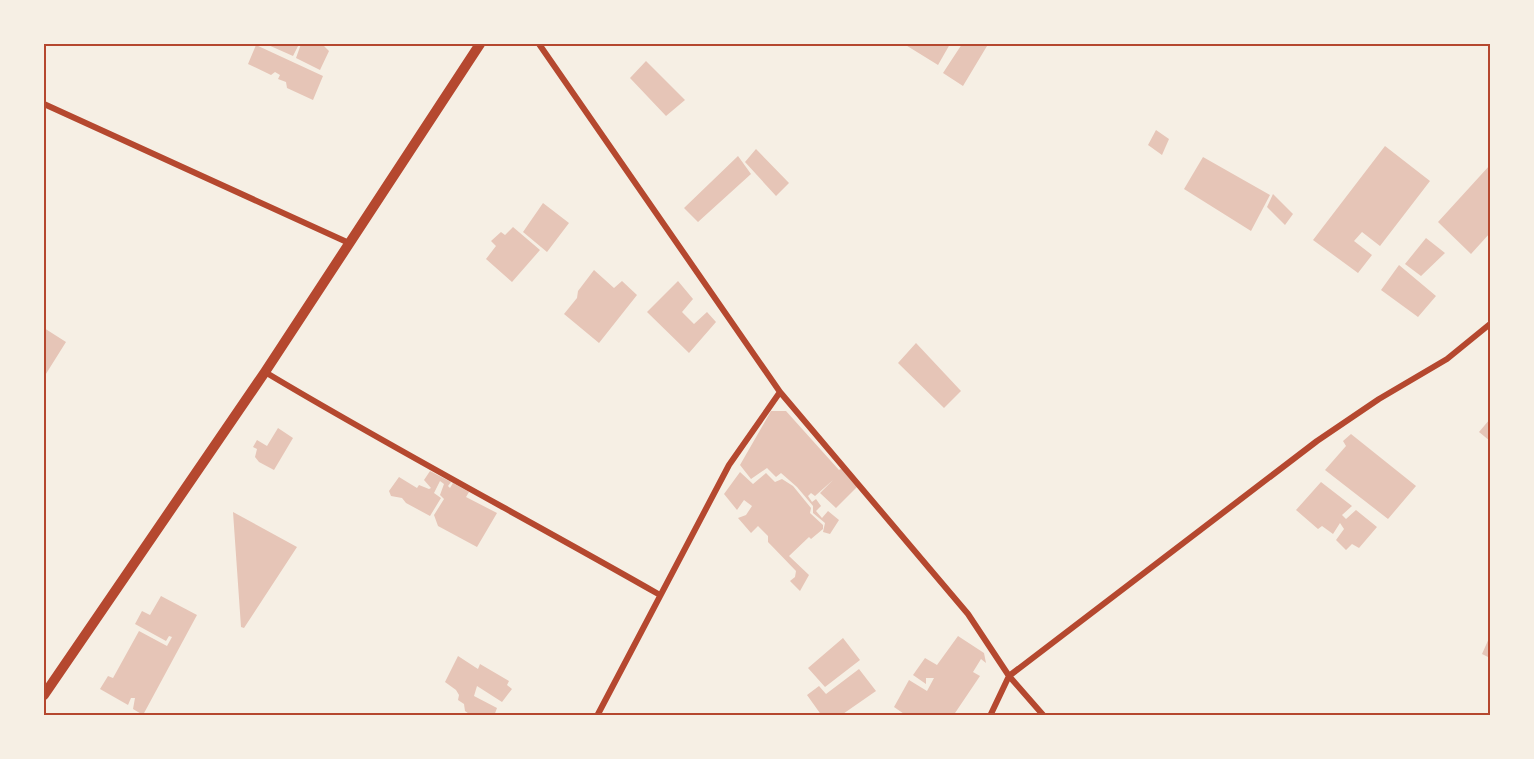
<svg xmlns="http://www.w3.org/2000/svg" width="1534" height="759" viewBox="0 0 1534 759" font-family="Raleway,sans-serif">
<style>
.building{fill:#e6c5b7}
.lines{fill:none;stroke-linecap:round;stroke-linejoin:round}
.minor{stroke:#b5482f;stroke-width:6}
.tertiary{stroke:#b5482f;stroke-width:10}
.neatline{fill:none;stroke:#b5482f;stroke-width:2}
</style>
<rect width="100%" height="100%" fill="#f6efe4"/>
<path class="building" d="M266,44H299L293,56Z
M301,44H325L324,46L329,51L320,70L296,58Z
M904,44H950L938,65Z
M962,44L987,46L963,86L943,73Z
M256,45L323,76L313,100L287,88L286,82L278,79L280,75L275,72L271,75L248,64Z
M646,61L685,100L666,116L630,78Z
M1156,130L1169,139L1162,155L1148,145Z
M1385,146L1430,181L1380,246L1362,232L1354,241L1372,255L1358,273L1313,240Z
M756,149L789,183L776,196L745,162Z
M738,156L751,174L698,222L684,208Z
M1203,157L1270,195L1251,231L1184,189Z
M1490,165V233L1471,254L1438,222Z
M1273,194L1293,214L1285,225L1267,207Z
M543,203L569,223L547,252L523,232Z
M513,227L540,250L512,282L486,259L496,246L491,241L501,232L505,235Z
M1426,238L1445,253L1421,276L1405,264Z
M1399,265L1436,296L1418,317L1381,290Z
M594,270L614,288L622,281L637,295L599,343L564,314L577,298L578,291Z
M678,281L693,299L682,312L694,324L707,312L716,322L689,353L647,312Z
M44,328L66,342L44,377Z
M916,343L961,391L944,408L898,363Z
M771,411H786L839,470L843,467L859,485L836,508L820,493L833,480L815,496L811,493L808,496L812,502L816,499L821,506L816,511L822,518L828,511L839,520L830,534L823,532L825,523L813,513V506L797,487L781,473L776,477L767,468L751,479L740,465Z
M1490,419V441L1479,432Z
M278,428L293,438L274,470L259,462L255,457L257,449L253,447L257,440L267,446Z
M1351,434L1416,486L1388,519L1325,470L1346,446L1343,441Z
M430,471L451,482L448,486L450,488L453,483L469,492L466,497L497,513L477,547L438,526L434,515L444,499L440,495L444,484L440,481L434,493L441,498L430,516L406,503L402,498L391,496L389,491L399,477L417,488L419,485L429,489L431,488L424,480Z
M740,472L753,484L766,473L775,482L782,479L793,486L811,508L810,513L823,525V529L811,539L809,537L789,556L809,575L800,591L790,581L795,577L796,571L768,542V536L758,526L751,533L738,518L746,515L752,506L744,500L737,510L724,494Z
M1321,482L1352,506L1342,515L1346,519L1356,510L1377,527L1359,548L1352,544L1346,550L1336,540L1344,529L1340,523L1333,534L1322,526L1318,529L1296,510Z
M233,512L297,547L244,628L241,627Z
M161,596L197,615L143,715L133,709L135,698H131L128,705L100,689L108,676L113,678L139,631L167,646L172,637L169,636L166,641L135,624L142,611L150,615Z
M958,636L984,653L986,663L981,659L973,672L980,676L953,716H907L894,707L909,680L927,691L934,678H926V684L913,675L925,658L937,665Z
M1490,636V658L1482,654Z
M843,638L860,660L825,687L808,668Z
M458,656L478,669L480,664L509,681L507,685L512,689L502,702L477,686L474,696L497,708L494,716H472L465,711L464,704L458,700L459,695L456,690L445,682Z
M859,669L876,691L840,716H822L807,695L819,686L826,694Z"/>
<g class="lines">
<path class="minor" d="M539,44L780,392
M44,104L349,243
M265,372C395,450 529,520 660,595
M597,716L729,465L780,392L968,614L1009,676L1317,441L1379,399L1447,359L1490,324
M990,716L1009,676L1044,716"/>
<path class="tertiary" d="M44,695L265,372L480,44"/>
</g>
<rect width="1534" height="759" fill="none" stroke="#f6efe4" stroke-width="90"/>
<rect x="45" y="45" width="1444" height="669" class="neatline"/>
</svg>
